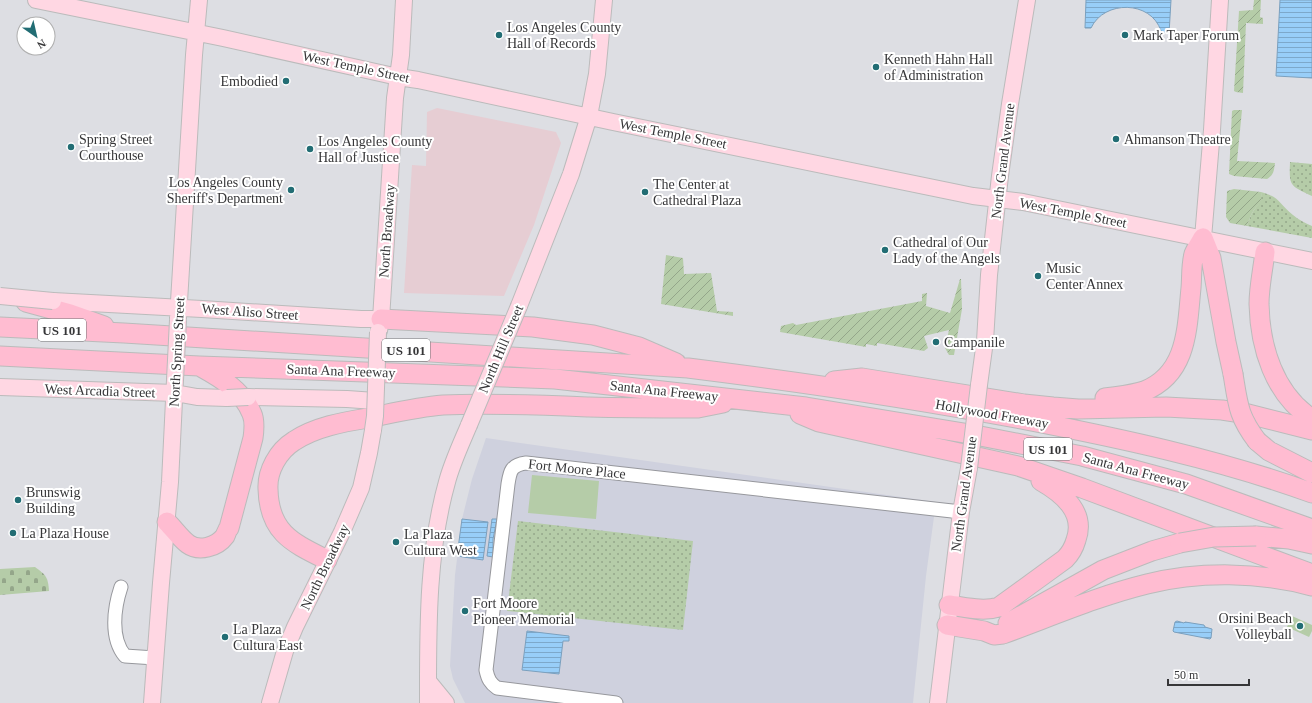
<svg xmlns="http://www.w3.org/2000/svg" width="1312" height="703" viewBox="0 0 1312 703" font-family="Georgia,serif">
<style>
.industrial{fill:#e6cdd3}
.built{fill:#cfd1de}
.grass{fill:url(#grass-dots)}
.cemetery{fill:url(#cemetery-stones)}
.garden{fill:url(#garden-furrows)}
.pitch{fill:#b5cca8}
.water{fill:url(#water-rules);stroke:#7ba0be}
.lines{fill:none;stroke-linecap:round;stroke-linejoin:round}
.minor-casing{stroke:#97989d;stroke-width:15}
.major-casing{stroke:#bbb;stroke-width:18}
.highway-casing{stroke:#bbb;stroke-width:21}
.minor{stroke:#fff;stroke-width:13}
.major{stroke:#ffd7e3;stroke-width:16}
.highway{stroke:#ffbcd1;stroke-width:19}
.major-bridge-casing{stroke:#bbb;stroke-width:18;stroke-linecap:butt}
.highway-bridge-casing{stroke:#bbb;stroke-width:21;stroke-linecap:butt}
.major-bridge{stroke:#ffd7e3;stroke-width:16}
.highway-bridge{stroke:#ffbcd1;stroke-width:19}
.poi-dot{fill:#226d74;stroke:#fff;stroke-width:1.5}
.labels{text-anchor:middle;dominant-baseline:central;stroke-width:4;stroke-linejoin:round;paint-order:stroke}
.shield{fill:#fff;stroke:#727274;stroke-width:1}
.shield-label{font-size:13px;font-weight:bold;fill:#363638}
.poi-label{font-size:14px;fill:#363638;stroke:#fff;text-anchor:start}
.street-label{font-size:14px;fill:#363638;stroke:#fff}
</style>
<defs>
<pattern id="grass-dots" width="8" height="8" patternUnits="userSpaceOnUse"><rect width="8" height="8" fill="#b5cca8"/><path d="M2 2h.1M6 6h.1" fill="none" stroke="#94a68a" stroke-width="1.8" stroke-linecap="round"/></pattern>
<pattern id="cemetery-stones" width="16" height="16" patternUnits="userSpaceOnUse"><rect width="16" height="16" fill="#b5cca8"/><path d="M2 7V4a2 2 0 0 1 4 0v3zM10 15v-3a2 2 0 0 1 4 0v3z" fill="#94a68a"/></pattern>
<pattern id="garden-furrows" width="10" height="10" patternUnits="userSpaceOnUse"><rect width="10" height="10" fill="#b5cca8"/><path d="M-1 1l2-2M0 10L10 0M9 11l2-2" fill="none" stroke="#94a68a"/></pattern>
<pattern id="water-rules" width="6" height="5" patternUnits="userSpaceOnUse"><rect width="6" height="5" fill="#98cef8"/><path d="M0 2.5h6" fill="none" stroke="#7da8ca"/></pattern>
</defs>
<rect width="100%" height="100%" fill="#dddee3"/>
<path class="industrial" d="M437,108L556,132L561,143L534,225L504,296L404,293L412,165L426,166L427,112Z"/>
<path class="built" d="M486,438L936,502L926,576L913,703H465L453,679L450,666L455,575L462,519L472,479Z"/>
<path class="grass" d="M1290,162L1312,164V196C1290,185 1289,187 1290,162Z
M1261,192C1280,197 1279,204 1293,215C1299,220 1305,223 1312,226V238L1247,226C1249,220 1251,214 1254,210C1259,203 1262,201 1261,192Z
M518,521L693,541L683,630L507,611Z"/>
<path class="cemetery" d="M35,567C46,575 48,577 49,591L0,595V569Z"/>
<path class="garden" d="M1254,0H1261L1260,17L1263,18V24L1246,23L1243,93L1236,92L1234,91L1239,11L1253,10Z
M1234,110H1242L1237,161L1275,163C1274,170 1274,175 1267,179L1234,176L1229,174L1232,111Z
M1234,189L1261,192C1262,203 1260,202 1254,210C1251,214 1249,220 1247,226L1230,223L1226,217L1227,191Z
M666,255L683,258L684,274L711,273L717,311L733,312V316L661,304Z
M960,279H961L962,309L954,355H949L945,348L949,330L924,336L928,348L924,351L877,343V346L866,344V347L780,332L781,326L793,323L796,325L922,301V294L927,293L926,306L950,313Z"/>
<path class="pitch" d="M532,475L599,481L596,519L528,513Z
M1292,616L1312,625V631L1309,637L1287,627Z"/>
<path class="water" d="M1086,0H1171L1169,34L1161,31C1151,0 1104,0 1091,28H1085Z
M1280,0H1312V78L1276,76Z
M462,519L488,522L483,560L457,556Z
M492,519H497L493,539V557L487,556Z
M1177,621L1184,623L1185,622L1204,625L1205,627L1212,629L1211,638L1210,639L1174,632L1173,631L1175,622Z
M527,631L569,636V641H563L559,674L522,670Z"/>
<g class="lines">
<g class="minor-casing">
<path id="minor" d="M121,587C114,608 110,638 125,656L155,658
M616,703L497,688C490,683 488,679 486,670L508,484C510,471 511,465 526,463L961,512"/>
</g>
<g class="major-casing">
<path id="major" d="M36,0L223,38L398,77L418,80L613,122L973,196L1023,202L1312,261
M1203,238L1212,130L1220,0
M53,301L202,309L361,319H381
M519,306L571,174L589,116L597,74L604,0
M178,318L194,55L199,0
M379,331L381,319L395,98L401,55L404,0
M979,385L985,341L989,275L1000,176L1010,104L1027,0
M0,387L175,393L197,397L227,398
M248,397L347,399L375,401
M428,681L446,703
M152,703L161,583L170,482L175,380
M270,703L285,651L295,627L342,532L361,488L369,453L373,430
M428,703C428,630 427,553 447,482C452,463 461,444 469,425
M938,703L961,512L969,468"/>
</g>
<g class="highway-casing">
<path id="highway" d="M1203,238L1211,258L1226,342L1233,374
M1265,252C1263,269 1259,287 1259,304C1260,347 1274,394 1312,419
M26,302L70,314L104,326
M381,319L533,327L593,335L639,347L676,363
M0,327L124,333L688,368C800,382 910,398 1021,419C1119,438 1218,459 1312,493
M0,356L199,366L555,379L806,407L970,434L1082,456L1186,484L1312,529
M834,381L862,378L1024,404L1053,407L1078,409L1166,407L1222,410L1248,414L1312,430
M1105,398C1118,396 1132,395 1144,391C1188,374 1187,327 1191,288C1192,277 1191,265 1194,254C1196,249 1200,243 1203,238
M800,414L819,422L1018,466L1082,488L1312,574
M1257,441L1269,451L1312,473
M167,522C174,529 180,538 188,544C199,552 217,547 225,536C226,534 227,530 229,528L253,438C254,431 255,421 252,414C243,391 221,378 201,367
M1256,536L1289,539L1312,544
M327,560C293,543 269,533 268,489C267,471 278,451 294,441C315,427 343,422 368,418C393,413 418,407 443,405C492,403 540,405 589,407C625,408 661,408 698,408L723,403
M949,605C965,607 983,612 999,607L1065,559C1071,553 1074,547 1076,540C1086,512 1062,493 1041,481
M1008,623L1103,570L1152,551L1180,543
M947,625L984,631L994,635L1003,634C1050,617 1098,596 1147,584C1200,571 1259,572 1312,586"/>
</g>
<use href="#minor" class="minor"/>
<use href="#major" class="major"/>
<use href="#highway" class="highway"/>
<g class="major-bridge-casing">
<path id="major-bridge" d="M0,296L53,301
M175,380L178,320
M227,398L248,397
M469,425L519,306
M373,430L375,416L378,332
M969,468L979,385"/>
</g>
<g class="highway-bridge-casing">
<path id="highway-bridge" d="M1233,374C1238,404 1238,416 1257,441
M1180,543L1214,537L1256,536"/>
</g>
<use href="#major-bridge" class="major-bridge"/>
<use href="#highway-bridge" class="highway-bridge"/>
</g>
<g class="poi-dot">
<circle cx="499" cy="35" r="4"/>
<circle cx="1125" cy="35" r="4"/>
<circle cx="876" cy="67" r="4"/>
<circle cx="286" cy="81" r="4"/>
<circle cx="1116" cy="139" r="4"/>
<circle cx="71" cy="147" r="4"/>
<circle cx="310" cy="149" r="4"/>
<circle cx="291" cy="190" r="4"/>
<circle cx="645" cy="192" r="4"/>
<circle cx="885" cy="250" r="4"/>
<circle cx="1038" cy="276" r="4"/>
<circle cx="936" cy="342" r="4"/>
<circle cx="18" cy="500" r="4"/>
<circle cx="13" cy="533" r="4"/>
<circle cx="396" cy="542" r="4"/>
<circle cx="465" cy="611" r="4"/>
<circle cx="1300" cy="626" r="4"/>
<circle cx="225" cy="637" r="4"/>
</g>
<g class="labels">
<g class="shield">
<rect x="38" y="319" width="48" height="22" rx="3"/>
<rect x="382" y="339" width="48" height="22" rx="3"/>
<rect x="1024" y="438" width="48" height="22" rx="3"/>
</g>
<g class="shield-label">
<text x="62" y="330">US 101</text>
<text x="406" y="350">US 101</text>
<text x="1048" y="449">US 101</text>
</g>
<g class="poi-label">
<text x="507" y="27">Los Angeles County<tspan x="507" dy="16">Hall of Records</tspan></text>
<text x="1133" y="35">Mark Taper Forum</text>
<text x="884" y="59">Kenneth Hahn Hall<tspan x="884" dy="16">of Administration</tspan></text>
<text x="278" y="81" text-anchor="end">Embodied</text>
<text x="79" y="139">Spring Street<tspan x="79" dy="16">Courthouse</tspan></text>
<text x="1124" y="139">Ahmanson Theatre</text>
<text x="318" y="141">Los Angeles County<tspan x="318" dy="16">Hall of Justice</tspan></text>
<text x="283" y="182" text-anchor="end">Los Angeles County<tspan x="283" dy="16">Sheriff's Department</tspan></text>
<text x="653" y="184">The Center at<tspan x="653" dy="16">Cathedral Plaza</tspan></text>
<text x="893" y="242">Cathedral of Our<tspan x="893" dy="16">Lady of the Angels</tspan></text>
<text x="1046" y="268">Music<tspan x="1046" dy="16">Center Annex</tspan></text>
<text x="944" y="342">Campanile</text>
<text x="26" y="492">Brunswig<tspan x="26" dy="16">Building</tspan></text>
<text x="21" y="533">La Plaza House</text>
<text x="404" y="534">La Plaza<tspan x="404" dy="16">Cultura West</tspan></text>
<text x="473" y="603">Fort Moore<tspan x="473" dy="16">Pioneer Memorial</tspan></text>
<text x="1292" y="618" text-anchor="end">Orsini Beach<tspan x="1292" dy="16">Volleyball</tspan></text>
<text x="233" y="629">La Plaza<tspan x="233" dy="16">Cultura East</tspan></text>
</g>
<g class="street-label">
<text transform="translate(356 67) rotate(12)">West Temple Street</text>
<text transform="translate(673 134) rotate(11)">West Temple Street</text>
<text transform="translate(1003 161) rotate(-83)">North Grand Avenue</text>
<text transform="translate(1073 213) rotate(11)">West Temple Street</text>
<text transform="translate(387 231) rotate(-86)">North Broadway</text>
<text transform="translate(250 312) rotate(4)">West Aliso Street</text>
<text transform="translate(501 349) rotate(-67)">North Hill Street</text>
<text transform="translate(177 352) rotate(-87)">North Spring Street</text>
<text transform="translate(341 371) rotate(2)">Santa Ana Freeway</text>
<text transform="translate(100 391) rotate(2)">West Arcadia Street</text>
<text transform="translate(664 391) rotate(6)">Santa Ana Freeway</text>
<text transform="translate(992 414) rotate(10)">Hollywood Freeway</text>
<text transform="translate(577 469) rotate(6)">Fort Moore Place</text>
<text transform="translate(1136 471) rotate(15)">Santa Ana Freeway</text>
<text transform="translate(964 494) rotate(-82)">North Grand Avenue</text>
<text transform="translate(325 567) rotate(-64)">North Broadway</text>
</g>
</g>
<g transform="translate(36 36) rotate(146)"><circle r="19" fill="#ffffff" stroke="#afafaf"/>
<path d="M0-3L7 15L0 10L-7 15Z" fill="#226d74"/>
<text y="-6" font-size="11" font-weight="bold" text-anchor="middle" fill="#363638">N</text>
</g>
<path d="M1168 679v6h81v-6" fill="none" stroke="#363638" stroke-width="2"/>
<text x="1174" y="679" font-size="12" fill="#363638" stroke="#ffffff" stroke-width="3" paint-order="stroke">50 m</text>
</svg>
